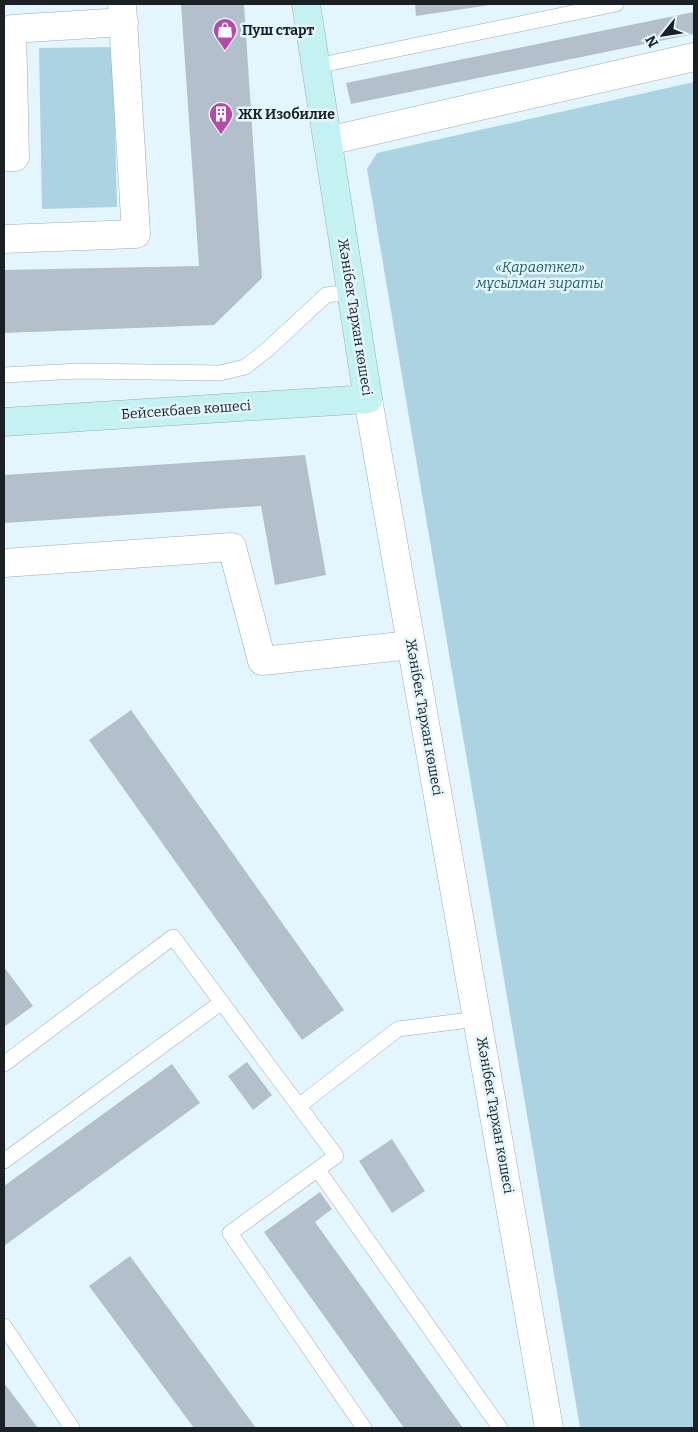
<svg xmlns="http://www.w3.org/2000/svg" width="698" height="1432" viewBox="0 0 698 1432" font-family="Bitter,serif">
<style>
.green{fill:#abd3e1}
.building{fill:#b3c0cb}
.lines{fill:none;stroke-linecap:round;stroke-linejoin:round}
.lane-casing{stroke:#9cadb3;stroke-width:16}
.street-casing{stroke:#9cadb3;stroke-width:29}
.secondary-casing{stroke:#9cadb3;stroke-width:29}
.lane{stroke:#fff;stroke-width:15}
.street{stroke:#fff;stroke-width:28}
.secondary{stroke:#c4f1f2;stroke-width:28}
.labels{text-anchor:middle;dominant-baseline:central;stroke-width:5;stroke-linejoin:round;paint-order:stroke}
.poi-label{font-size:14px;font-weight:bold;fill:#1a2023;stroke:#e4f6fd;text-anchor:start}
.park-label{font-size:14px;font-style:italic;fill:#245b6b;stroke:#e4f6fd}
.street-label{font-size:14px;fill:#1a2023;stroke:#e4f6fd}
</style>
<rect width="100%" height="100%" fill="#e4f6fd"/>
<path class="green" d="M113,47L117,207L42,209L39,48Z
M694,82V1428H580L367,169L377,153Z"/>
<path class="building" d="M181,4H244L262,278L214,325L4,333V270L199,266Z
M415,4H490V5L416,16Z
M694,12V34L351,104L346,83Z
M305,455L326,575L275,585L261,506L4,523V475Z
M131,710L344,1010L302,1040L89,740Z
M4,967L33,1006L4,1027Z
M247,1062L272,1095L253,1110L228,1076Z
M172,1064L200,1103L4,1246V1186Z
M392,1139L425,1191L392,1213L359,1161Z
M320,1192L332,1209L315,1222L463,1428H404L264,1232Z
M130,1256L256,1428H194L89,1286Z
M4,1383L38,1428H4Z"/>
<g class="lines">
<g class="lane-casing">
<path id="lane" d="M316,66L616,4
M4,375L79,371L220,373L245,367L267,350L326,295L351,292
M4,1064L173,937L336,1156L230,1233L364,1428
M300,1105L398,1029L478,1019
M4,1161L222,1002
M318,1170L500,1428
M4,1326L72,1428"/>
</g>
<g class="street-casing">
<path id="street" d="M328,141L694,57
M4,157H15L12,29L124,22
M4,239L136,234L122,4
M368,399L549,1428
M4,563L232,547L262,661L411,645"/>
</g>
<g class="secondary-casing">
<path id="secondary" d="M4,422L368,399L306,4"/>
</g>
<use href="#lane" class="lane"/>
<use href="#street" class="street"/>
<use href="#secondary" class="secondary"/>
</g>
<defs>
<g id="shop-pin" transform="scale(1.25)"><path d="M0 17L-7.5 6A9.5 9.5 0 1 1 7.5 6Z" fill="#b84aa7" stroke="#e4f6fd"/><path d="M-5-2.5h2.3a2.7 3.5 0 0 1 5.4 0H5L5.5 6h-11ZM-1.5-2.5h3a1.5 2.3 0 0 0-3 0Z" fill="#fff"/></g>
<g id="building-pin" transform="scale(1.25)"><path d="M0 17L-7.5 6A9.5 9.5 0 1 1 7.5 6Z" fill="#b84aa7" stroke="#e4f6fd"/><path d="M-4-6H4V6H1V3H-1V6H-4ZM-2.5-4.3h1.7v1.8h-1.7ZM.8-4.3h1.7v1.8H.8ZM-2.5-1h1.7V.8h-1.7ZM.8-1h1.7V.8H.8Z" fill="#fff"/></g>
</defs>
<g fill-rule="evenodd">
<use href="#shop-pin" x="225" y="30"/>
<use href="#building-pin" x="221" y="114"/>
</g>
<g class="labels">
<g class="poi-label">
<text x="242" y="30">Пуш старт</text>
<text x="238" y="114">ЖК Изобилие</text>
</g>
<g class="park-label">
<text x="540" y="267">«Қараөткел»<tspan x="540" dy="16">мұсылман зираты</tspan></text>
</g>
<g class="street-label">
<text transform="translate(355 317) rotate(81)">Жәнібек Тархан көшесі</text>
<text transform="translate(186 410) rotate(-4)">Бейсекбаев көшесі</text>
<text transform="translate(424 717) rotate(80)">Жәнібек Тархан көшесі</text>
<text transform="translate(495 1115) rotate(80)">Жәнібек Тархан көшесі</text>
</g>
</g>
<rect width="698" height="1432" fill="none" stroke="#1a2023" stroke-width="10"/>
<g transform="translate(663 35) rotate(240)" stroke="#e4f6fd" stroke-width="4" paint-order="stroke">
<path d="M0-4L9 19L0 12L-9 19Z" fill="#1a2023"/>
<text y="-8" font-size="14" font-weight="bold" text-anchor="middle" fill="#1a2023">N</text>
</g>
</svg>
